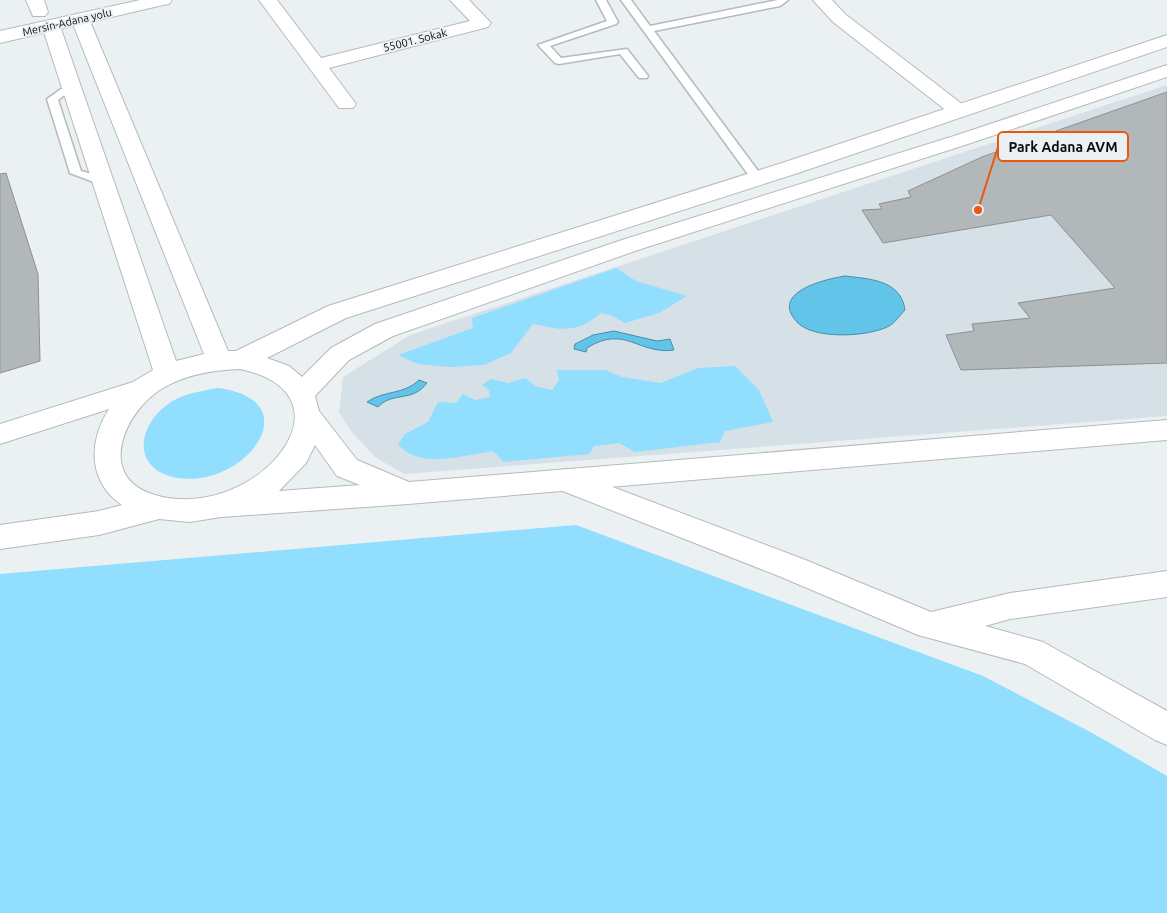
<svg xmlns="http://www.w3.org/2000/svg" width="1167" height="913" viewBox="0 0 1167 913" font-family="Ubuntu,sans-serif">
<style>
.built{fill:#d5e1e7}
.green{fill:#91defe}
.water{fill:#63c4ea;stroke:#488da7}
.building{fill:#b2b8ba;stroke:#8c9093}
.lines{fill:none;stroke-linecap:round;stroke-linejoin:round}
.service-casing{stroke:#b5babc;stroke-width:3}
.minor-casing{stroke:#b5babc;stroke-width:2}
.tertiary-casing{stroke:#b5babc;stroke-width:2}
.secondary-casing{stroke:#b5babc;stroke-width:2}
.trunk-casing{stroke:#b5babc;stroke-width:2}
.service{fill:#fff;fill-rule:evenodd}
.minor{fill:#fff;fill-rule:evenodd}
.tertiary{fill:#fff;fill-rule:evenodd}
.secondary{fill:#fff;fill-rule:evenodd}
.trunk{fill:#fff;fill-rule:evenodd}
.labels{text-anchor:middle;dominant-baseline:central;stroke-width:4;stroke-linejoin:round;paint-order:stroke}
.far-street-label{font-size:11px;fill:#0a0c0c;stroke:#ebf0f3}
.leader{fill:none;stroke:#e8590c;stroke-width:2}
.callout-dot{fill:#e8590c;stroke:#ebf0f3;stroke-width:2}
.callout{fill:#ebf0f3;stroke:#e8590c;stroke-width:2}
.callout-label{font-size:14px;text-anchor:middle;font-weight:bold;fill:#0a0c0c}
</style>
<rect width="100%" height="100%" fill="#ebf0f3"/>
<path class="built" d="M1167,85V416L404,474L375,457L350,430L339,412L343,377L410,335Z"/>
<path class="green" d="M616,268L636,281L687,296L659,313L625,323L612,316L601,313C576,334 563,330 533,324L511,353L484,365L450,367L418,364L398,355L473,328L472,318Z
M735,366L759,390L773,422L725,431L720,442L635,452L619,443L594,446L589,454L504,462L493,451C465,455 418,470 398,444L405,434L428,422L438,402L456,403L463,394L475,400L490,397L489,390L482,385L491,379L508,383L526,378L535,386L552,390L559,380L557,370H605L622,377L661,383L698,368Z
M218,388C311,400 246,488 178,478C130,470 137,424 171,402C185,393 202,391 218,388Z
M576,525L983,676L1094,734L1167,776V913H0V574Z"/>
<path class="water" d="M845,276C870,279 901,280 905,310C900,315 895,323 889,326C869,337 813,340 797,322C769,292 826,279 845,276Z
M614,331L657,341L670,339L674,350C638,355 625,324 587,348L586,352L574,349L575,344L593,335Z
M419,380L427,383C412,403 393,391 378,407L367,402C384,390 404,395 419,380Z"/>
<path class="building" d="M1167,92V363L961,370L946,335L974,331L972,324L1030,318L1018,303L1115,288L1051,215L883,243L862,210L882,209L879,204L911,197L908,191L982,157Z
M6,173L38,274L40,361L0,373V174Z"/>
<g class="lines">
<g class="service-casing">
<path id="service" d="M596,0H606L618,22L616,24L550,46L561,58L627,49L648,76L647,78H639L620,54L559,64L555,63L538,45L607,21Z
M621,0H631L650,26L778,0H788L780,6L654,31L761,175V181H753Z
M71,82L76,85L75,87L58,100L81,171L107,178V184H99L70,173L47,99Z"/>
</g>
<g class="minor-casing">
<path id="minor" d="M259,0H277L321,58L470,21L450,0H469L491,23L488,27L329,68L356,104L353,108H339Z
M813,0H832L845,14L966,107L969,111L966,115L959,117L952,115L833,22Z
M565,469L803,559L931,612L1010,593L1167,571V597L1010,619L985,626L1043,642L1167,711V745L1155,740L1025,664L918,635L781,577L555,488L551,480L555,472Z"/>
</g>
<g class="tertiary-casing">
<path id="tertiary" d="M26,0H44L48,12L45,16H33Z"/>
</g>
<g class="secondary-casing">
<path id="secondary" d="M80,14L86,15L89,19L228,351H236L328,306L782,163L1167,35V47L798,173L346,318L267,358L289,366L302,377L331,348L375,324L622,240L957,135L1167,65V77L971,143L638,250L393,336L349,360L315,396L319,411L357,460L409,482L1167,420V440L408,504L221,517L190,522L159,519L99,535L0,549V525L99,511L122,505C88,482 88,442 109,409L0,444V424L133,382L153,370L42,26L45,22H57L60,26L176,361L204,354L71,19L74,15ZM240,369C363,395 254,524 155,495C95,478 124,411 163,388C187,374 213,370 240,369ZM315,445L337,476L360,485L279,491L306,463Z"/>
</g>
<g class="trunk-casing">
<path id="trunk" d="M140,0H172L169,4L163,5L0,43V31Z"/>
</g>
<use href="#service" class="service"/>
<use href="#minor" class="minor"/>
<use href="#tertiary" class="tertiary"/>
<use href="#secondary" class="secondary"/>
<use href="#trunk" class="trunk"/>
</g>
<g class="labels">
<g class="far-street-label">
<text transform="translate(67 22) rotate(-13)">Mersin-Adana yolu</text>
<text transform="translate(415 40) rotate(-14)">55001. Sokak</text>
</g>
</g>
<path class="leader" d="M978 210L998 147"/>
<circle class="callout-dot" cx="978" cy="210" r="5"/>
<rect class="callout" x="998" y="132" width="130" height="29" rx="5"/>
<g class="callout-label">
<text x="1063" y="152">Park Adana AVM</text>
</g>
</svg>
